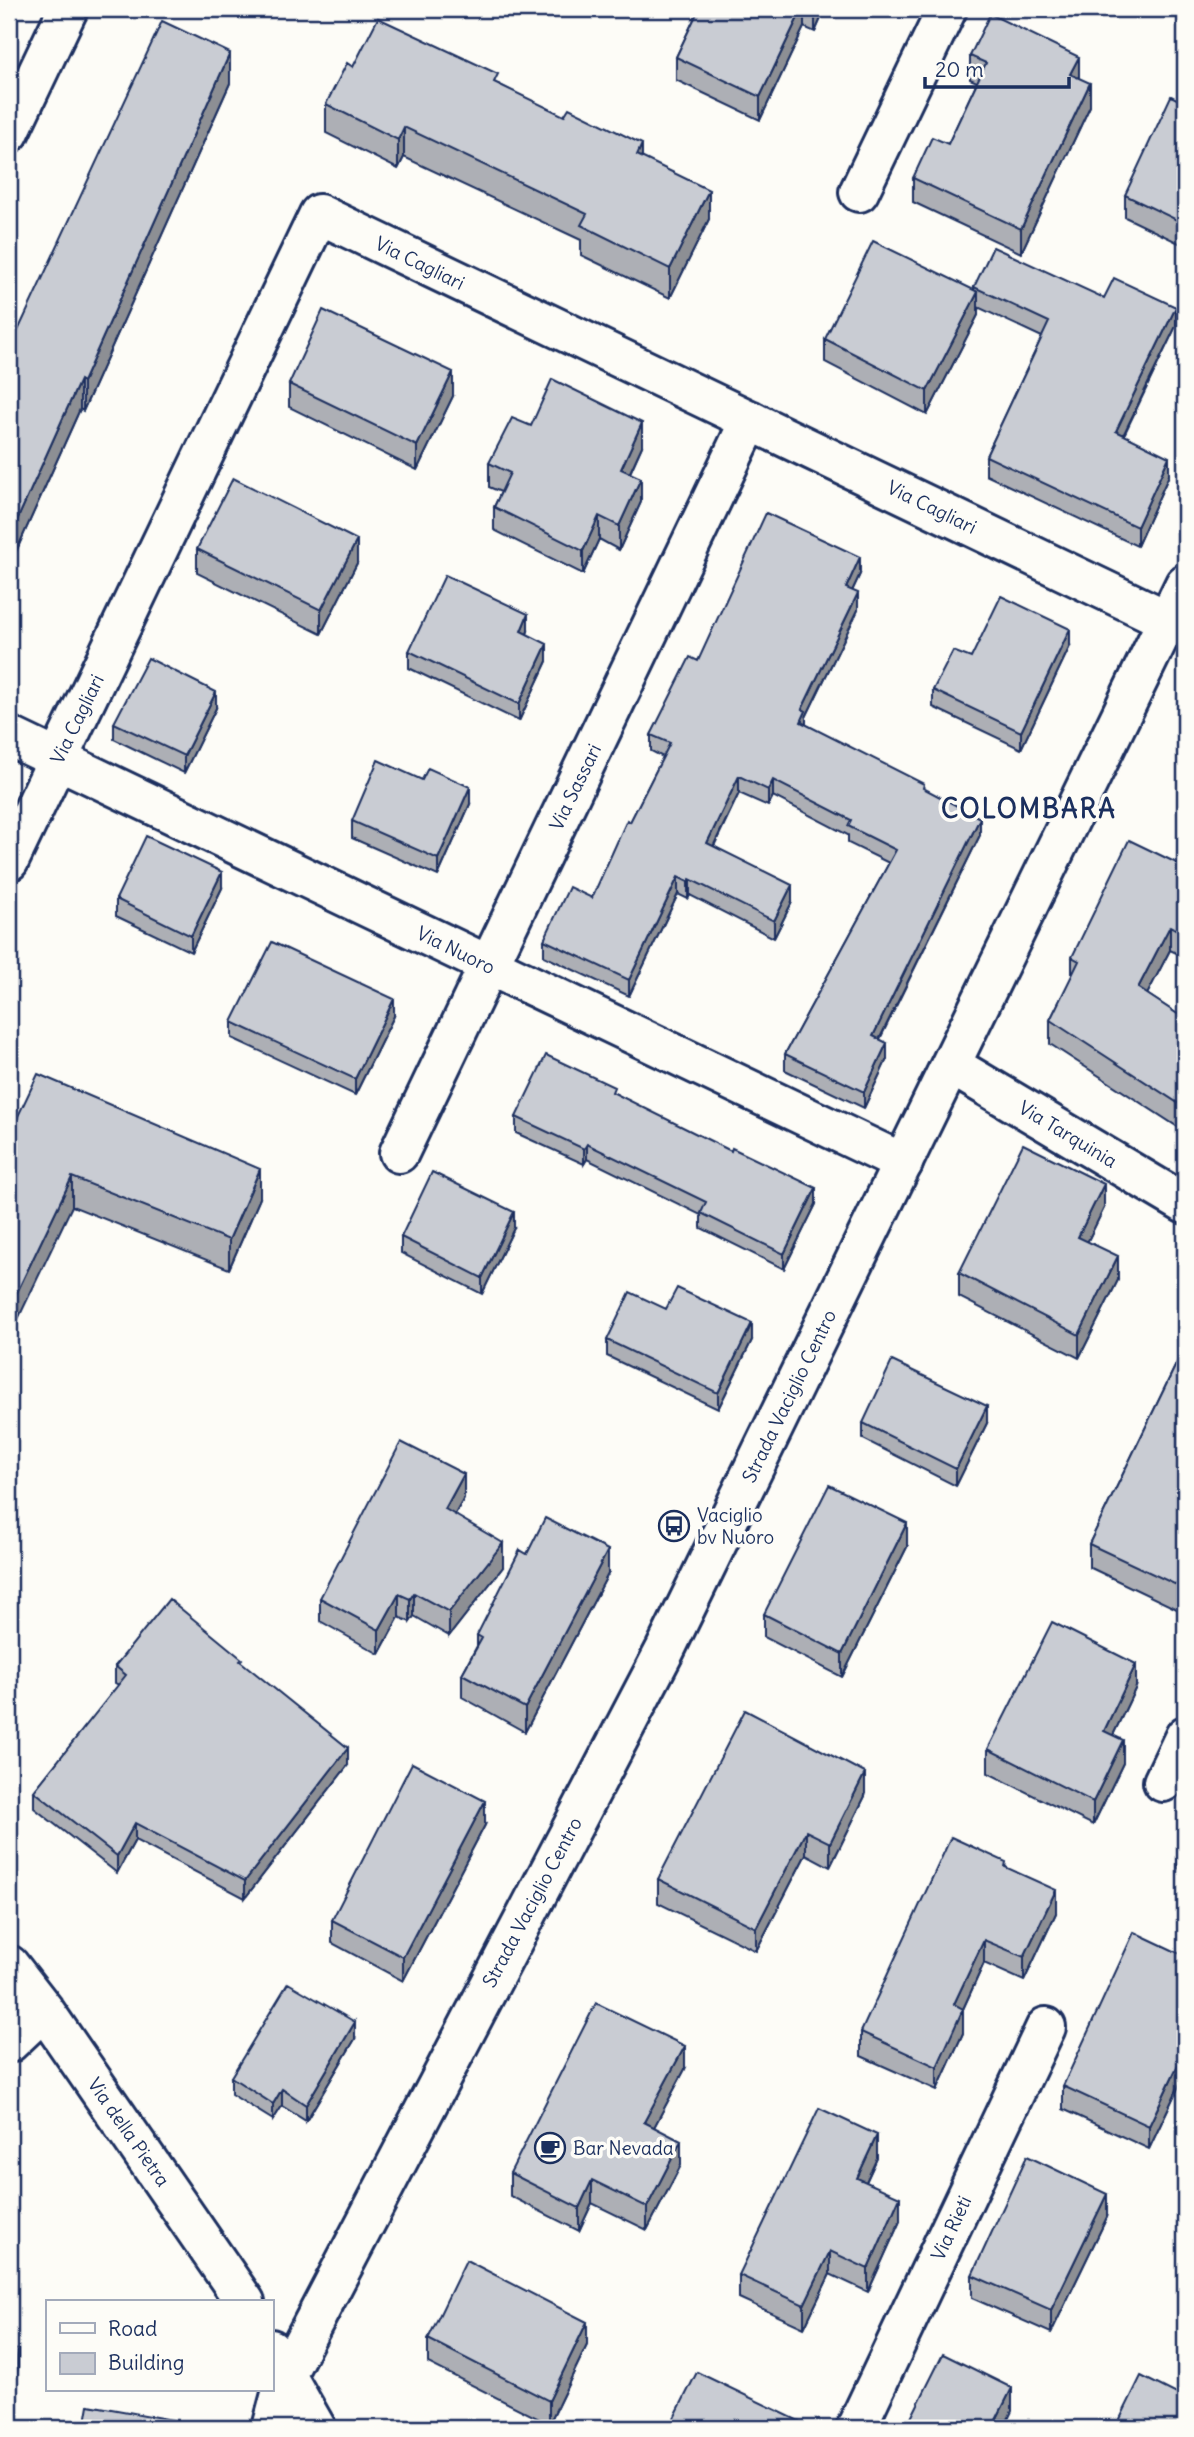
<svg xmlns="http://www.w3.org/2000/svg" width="1194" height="2437" viewBox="0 0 1194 2437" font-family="Delius,sans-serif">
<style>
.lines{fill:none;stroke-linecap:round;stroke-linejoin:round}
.minor-casing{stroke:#1b2f5e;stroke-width:44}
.tertiary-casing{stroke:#1b2f5e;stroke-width:44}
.minor{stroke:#fdfcf7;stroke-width:38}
.tertiary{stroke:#fdfcf7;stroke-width:38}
.wall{fill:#adafb5;stroke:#1b2f5e;stroke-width:2}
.shaded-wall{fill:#8d8f94;stroke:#1b2f5e;stroke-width:2}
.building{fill:#c9ccd3;stroke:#1b2f5e;stroke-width:2}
.labels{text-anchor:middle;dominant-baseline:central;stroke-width:7;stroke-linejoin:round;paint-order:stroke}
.street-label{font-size:19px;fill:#1b2f5e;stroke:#fdfcf7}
.poi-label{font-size:19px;fill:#1b2f5e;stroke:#fdfcf7;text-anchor:start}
.district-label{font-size:26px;font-weight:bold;letter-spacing:2px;fill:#1b2f5e;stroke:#fdfcf7}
</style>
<rect width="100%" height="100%" fill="#fdfcf7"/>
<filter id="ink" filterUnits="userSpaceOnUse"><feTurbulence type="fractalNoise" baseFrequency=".0143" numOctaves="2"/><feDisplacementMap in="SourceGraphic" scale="14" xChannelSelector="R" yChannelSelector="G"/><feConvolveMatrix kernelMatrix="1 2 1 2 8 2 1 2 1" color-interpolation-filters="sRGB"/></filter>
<g filter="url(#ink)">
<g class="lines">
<g class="minor-casing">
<path id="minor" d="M9,133L68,9
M859,192L947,9
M9,736L903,1163
M9,861L319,214L1169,621
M951,1065L1185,1204
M399,1153L750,420
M1163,1782L1185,1736
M9,1965L44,2010L245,2302
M9,2043L44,2010
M271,2349L316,2428
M856,2428L1046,2027"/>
</g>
<g class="tertiary-casing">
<path id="tertiary" d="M272,2428L286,2375L665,1650L1185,584"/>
</g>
<use href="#minor" class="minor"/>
<use href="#tertiary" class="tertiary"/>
</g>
<path class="wall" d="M699,9H825L815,32L804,27L760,120L676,80V57Z
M970,56L1079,78L1090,106L1021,253L913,202V178L948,144L977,82L970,79Z
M353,67L498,84L642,158L709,219L670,298L581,255V240L404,157L398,169L326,133V104Z
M230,83L83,411L80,409L9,567V350Z
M1185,103V246L1125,217V195Z
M974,287L1104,298L1176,326L1124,435L1169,475L1137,546L986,475V456L1042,337L978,307V315L927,415L825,362V339L974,290Z
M289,384L453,396L417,470L289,407Z
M531,426L642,446L630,473L641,502L619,550L599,539L583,574L494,530V507L501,492L489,487V463Z
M197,549L357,563L321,634L197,573Z
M860,574L852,591L858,610L806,717V725L924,789L980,835L880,1039L887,1059L864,1108L785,1070V1054L889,863L848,843V835L773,796L768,806L739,793L714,846L792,902L774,938L690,895L688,899L678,894L629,996L544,956V940L592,898L663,757L651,751V735L698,661Z
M528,631L527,634L547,661L519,721L409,668V651Z
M1070,646L1021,749L933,707V690L971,658Z
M216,708L184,773L114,739V723Z
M470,804L438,876L352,838V821Z
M1185,867V957L1170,950L1147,994L1185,1019V1122L1181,1129L1050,1044V1020L1072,977V957Z
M222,888L191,952L116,916V899Z
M394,1016L355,1095L232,1038V1022Z
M614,1093L816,1204L784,1269L701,1228V1215L587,1159L584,1164L516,1133V1117Z
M9,1135L260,1198L229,1269L72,1206Z
M1104,1208L1087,1242L1118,1280L1079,1358L959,1297V1273Z
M514,1228L482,1294L401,1253V1237Z
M666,1309L752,1340L718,1409L607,1356V1340Z
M1185,1346V1613L1089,1567V1544Z
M863,1423H987L956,1486L863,1439Z
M464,1498L455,1514L503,1567L449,1636L414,1616L410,1622L399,1617L379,1654L320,1621V1598Z
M907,1547L842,1677L764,1637V1614Z
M608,1574L525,1732L462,1697V1674L477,1646V1635Z
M242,1663L348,1765L245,1898L135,1840L117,1873L34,1808V1791L119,1685L115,1683V1666Z
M1136,1687L1113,1735L1123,1763L1093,1825L988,1773V1749Z
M865,1796L830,1867L806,1854L756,1951L658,1903V1879Z
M485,1825L403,1981L332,1943V1920Z
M1185,1831V1871L1178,1868V1844Z
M1006,1867L1056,1913L1024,1981L984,1963L963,2009V2033L937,2090L861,2056V2032Z
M1185,1956V2073L1149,2149L1063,2109V2086Z
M355,2039L306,2121L282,2106L273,2120L231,2094V2077Z
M685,2069L654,2127L681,2165L647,2230L592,2203L579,2231L510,2196V2173Z
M877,2158L866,2182L900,2221L868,2292L830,2274L804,2328L739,2298V2275Z
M1107,2217L1051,2333L972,2298V2275Z
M428,2339L587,2345L549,2424L428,2363Z
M1118,2423L1185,2428H1118Z"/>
<path class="shaded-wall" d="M802,9H804V27L760,120V97Z
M815,9H825L815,32Z
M230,53V83L83,411V382Z
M1079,57V80L1070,74Z
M1090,83V106L1021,253V229Z
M404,127V157L398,169V140Z
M642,144V173L637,155Z
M709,190V219L670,298V269Z
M978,292V315L927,415V391Z
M1176,307V326L1116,450V431Z
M453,372V396L417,470V446Z
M80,380V409L9,567V538Z
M642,423V446L621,492V469Z
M1169,457V475L1137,546V527Z
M641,478V502L619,550V526Z
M599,516V539L583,574V551Z
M357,540V563L321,634V610Z
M860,557V574L846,604V588Z
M858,593V610L806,717V728L801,738L802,709Z
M528,614V631L521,648V631Z
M1070,629V646L1021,749V732Z
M547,644V661L519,721V704Z
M216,692V708L184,773V756Z
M739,776V793L707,859V843Z
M773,780V796L768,806V790Z
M470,787V804L438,876V859Z
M980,818V835L873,1052V1036Z
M222,872V888L191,952V936Z
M678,877V894L629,996V980Z
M690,879V895L688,899V882Z
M792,885V902L774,938V921Z
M1170,926V950L1138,1012V988Z
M394,999V1016L355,1095V1079Z
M887,1043V1059L864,1108V1092Z
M1185,1099V1122L1181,1129V1105Z
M587,1144V1159L584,1164V1149Z
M260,1169V1198L229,1269V1240Z
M72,1177V1206L9,1338V1309Z
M1104,1184V1208L1078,1261V1237Z
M816,1188V1204L784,1269V1254Z
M514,1212V1228L482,1294V1278Z
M1118,1256V1280L1079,1358V1335Z
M752,1323V1340L718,1409V1393Z
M987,1406V1423L956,1486V1469Z
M464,1474V1498L445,1532V1509Z
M907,1523V1547L842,1677V1654Z
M503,1543V1567L449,1636V1612Z
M608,1550V1574L525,1732V1708Z
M414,1593V1616L410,1622V1599Z
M399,1594V1617L379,1654V1630Z
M1136,1664V1687L1104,1754V1731Z
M1123,1740V1763L1093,1825V1802Z
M348,1748V1765L245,1898V1881Z
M865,1773V1796L830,1867V1843Z
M485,1801V1825L403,1981V1957Z
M135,1823V1840L117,1873V1856Z
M806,1831V1854L756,1951V1928Z
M1056,1890V1913L1024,1981V1957Z
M984,1940V1963L963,2009V2033L937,2090V2067L954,2004Z
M355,2022V2039L306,2121V2105Z
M685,2046V2069L644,2146V2122Z
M1185,2050V2073L1149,2149V2126Z
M282,2089V2106L273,2120V2104Z
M877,2135V2158L857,2201V2178Z
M681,2141V2165L647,2230V2207Z
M592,2180V2203L579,2231V2208Z
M1107,2194V2217L1051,2333V2310Z
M900,2197V2221L868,2292V2269Z
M830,2251V2274L804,2328V2305Z
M587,2322V2345L549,2424V2401Z
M18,2350V2366L9,2428V2411Z
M1012,2388V2411L1004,2428H992Z"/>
<path class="building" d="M699,9H802L760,97L676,57Z
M990,14L1079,57L1070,74L1090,83L1021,229L913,178L932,137L948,144L986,63L970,56Z
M378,18L498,74L494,82L564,116L569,108L642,144L637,155L709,190L670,269L581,225L587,214L404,127L398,140L326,104L347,63L353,67Z
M162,21L230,53L83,382L80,380L9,538V350Z
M1171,96L1185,103V224L1125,195Z
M873,241L978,292L927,391L825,339Z
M993,247L1104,298L1114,278L1176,307L1116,431L1169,457L1137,527L986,456L1049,322L974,287Z
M323,310L453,372L417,446L289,384Z
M552,379L642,423L621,469L641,478L619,526L599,516L583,551L494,507L510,473L489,463L512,418L531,426Z
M233,478L357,540L321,610L197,549Z
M766,513L860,557L846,588L858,593L802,709L806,711L801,722L924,784L923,788L980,818L873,1036L887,1043L864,1092L785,1054L896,850L848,826L851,820L773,780L768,790L739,776L707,843L792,885L774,921L690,879L688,882L678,877L629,980L544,940L569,887L592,898L627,820L630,822L670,743L651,735L690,657L698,661Z
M445,575L528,614L521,631L547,644L519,704L409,651Z
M1001,596L1070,629L1021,732L933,690L953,651L971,658Z
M148,658L216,692L184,756L114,723Z
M378,760L422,780L428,768L470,787L438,859L352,821Z
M146,836L222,872L191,936L116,899Z
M1129,840L1185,867V934L1170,926L1138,988L1185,1019V1099L1181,1105L1050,1020L1079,961L1072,957Z
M272,942L394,999L355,1079L232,1022Z
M546,1055L614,1087L612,1092L731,1151L732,1148L816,1188L784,1254L701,1213L706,1202L587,1144L584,1149L516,1117Z
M38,1074L260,1169L229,1240L72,1177L9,1309V1135Z
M1023,1144L1104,1184L1078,1237L1118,1256L1079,1335L959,1273Z
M432,1172L514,1212L482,1278L401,1237Z
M677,1288L752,1323L718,1393L607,1340L630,1292L666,1309Z
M1185,1346V1589L1089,1544Z
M892,1361L987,1406L956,1469L863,1423Z
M401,1442L464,1474L445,1509L503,1543L449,1612L414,1593L410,1599L399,1594L379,1630L320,1598Z
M829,1485L907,1523L842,1654L764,1614Z
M545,1518L608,1550L525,1708L462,1674L482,1638L477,1635L520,1550L527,1554Z
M169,1599L242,1659L240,1661L348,1748L245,1881L135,1823L117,1856L34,1791L126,1675L115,1666Z
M1052,1622L1136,1664L1104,1731L1123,1740L1093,1802L988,1749Z
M745,1710L865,1773L830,1843L806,1831L756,1928L658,1879Z
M412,1763L485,1801L403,1957L332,1920Z
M1185,1831V1848L1178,1844Z
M951,1837L1006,1862L1005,1867L1056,1890L1024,1957L984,1940L954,2004L963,2009L937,2067L861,2032Z
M1134,1932L1185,1956V2050L1149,2126L1063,2086Z
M288,1983L355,2022L306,2105L282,2089L273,2104L231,2077Z
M596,2003L685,2046L644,2122L681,2141L647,2207L592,2180L579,2208L510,2173Z
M819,2108L877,2135L857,2178L900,2197L868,2269L830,2251L804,2305L739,2275Z
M1027,2156L1107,2194L1051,2310L972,2275Z
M466,2260L587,2322L549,2401L428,2339Z
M9,2348L18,2350L9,2411Z
M943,2354L1012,2388L992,2428H906Z
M697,2372L799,2421L796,2428H669Z
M1141,2376L1185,2398V2428H1131L1118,2423Z
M89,2405L173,2420L172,2428H85Z"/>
</g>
<defs>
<g id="bus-ring" transform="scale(1.575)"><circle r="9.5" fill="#fdfcf7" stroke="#1b2f5e" stroke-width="1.5"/><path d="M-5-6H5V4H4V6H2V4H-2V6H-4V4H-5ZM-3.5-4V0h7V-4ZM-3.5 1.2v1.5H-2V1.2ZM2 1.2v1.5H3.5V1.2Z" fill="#1b2f5e"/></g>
<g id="cafe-ring" transform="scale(1.575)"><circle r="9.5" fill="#fdfcf7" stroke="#1b2f5e" stroke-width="1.5"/><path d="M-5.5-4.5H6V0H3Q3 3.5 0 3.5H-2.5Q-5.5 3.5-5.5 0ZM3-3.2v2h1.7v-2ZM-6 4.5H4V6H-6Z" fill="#1b2f5e"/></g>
</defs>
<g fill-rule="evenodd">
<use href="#bus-ring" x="674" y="1526"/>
<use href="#cafe-ring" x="550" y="2148"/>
</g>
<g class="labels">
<g class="street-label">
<text transform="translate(420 263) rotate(26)">Via Cagliari</text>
<text transform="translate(932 507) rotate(26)">Via Cagliari</text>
<text transform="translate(77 719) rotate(-64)">Via Cagliari</text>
<text transform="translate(575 787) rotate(-64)">Via Sassari</text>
<text transform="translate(456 950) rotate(26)">Via Nuoro</text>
<text transform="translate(1068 1134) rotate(31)">Via Tarquinia</text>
<text transform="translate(789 1396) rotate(-64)">Strada Vaciglio Centro</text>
<text transform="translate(532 1902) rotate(-62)">Strada Vaciglio Centro</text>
<text transform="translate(129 2132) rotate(55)">Via della Pietra</text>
<text transform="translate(951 2228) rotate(-65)">Via Rieti</text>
</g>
<g class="poi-label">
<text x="697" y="1515">Vaciglio<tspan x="697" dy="22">bv Nuoro</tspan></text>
<text x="573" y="2148">Bar Nevada</text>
</g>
<g class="district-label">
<text x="1029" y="808">COLOMBARA</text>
</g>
</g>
<rect width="1194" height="2437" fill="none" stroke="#fdfcf7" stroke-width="35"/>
<rect x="18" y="18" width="1159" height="2402" fill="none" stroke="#1b2f5e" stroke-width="2.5" filter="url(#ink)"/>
<rect x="46" y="2300" width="228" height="91" fill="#fdfcf7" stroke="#a3aaba" stroke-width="2"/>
<rect x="60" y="2323" width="35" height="10" fill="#fdfcf7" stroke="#a3aaba" stroke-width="2"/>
<text x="108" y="2336" font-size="21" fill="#1b2f5e">Road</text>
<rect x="60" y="2353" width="35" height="21" fill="#c9ccd3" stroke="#a3aaba" stroke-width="2"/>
<text x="108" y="2370" font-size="21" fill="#1b2f5e">Building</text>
<path d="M925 77v10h144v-10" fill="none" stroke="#1b2f5e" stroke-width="3.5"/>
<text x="935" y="77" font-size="21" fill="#1b2f5e" stroke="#fdfcf7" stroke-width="5" paint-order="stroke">20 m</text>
</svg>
